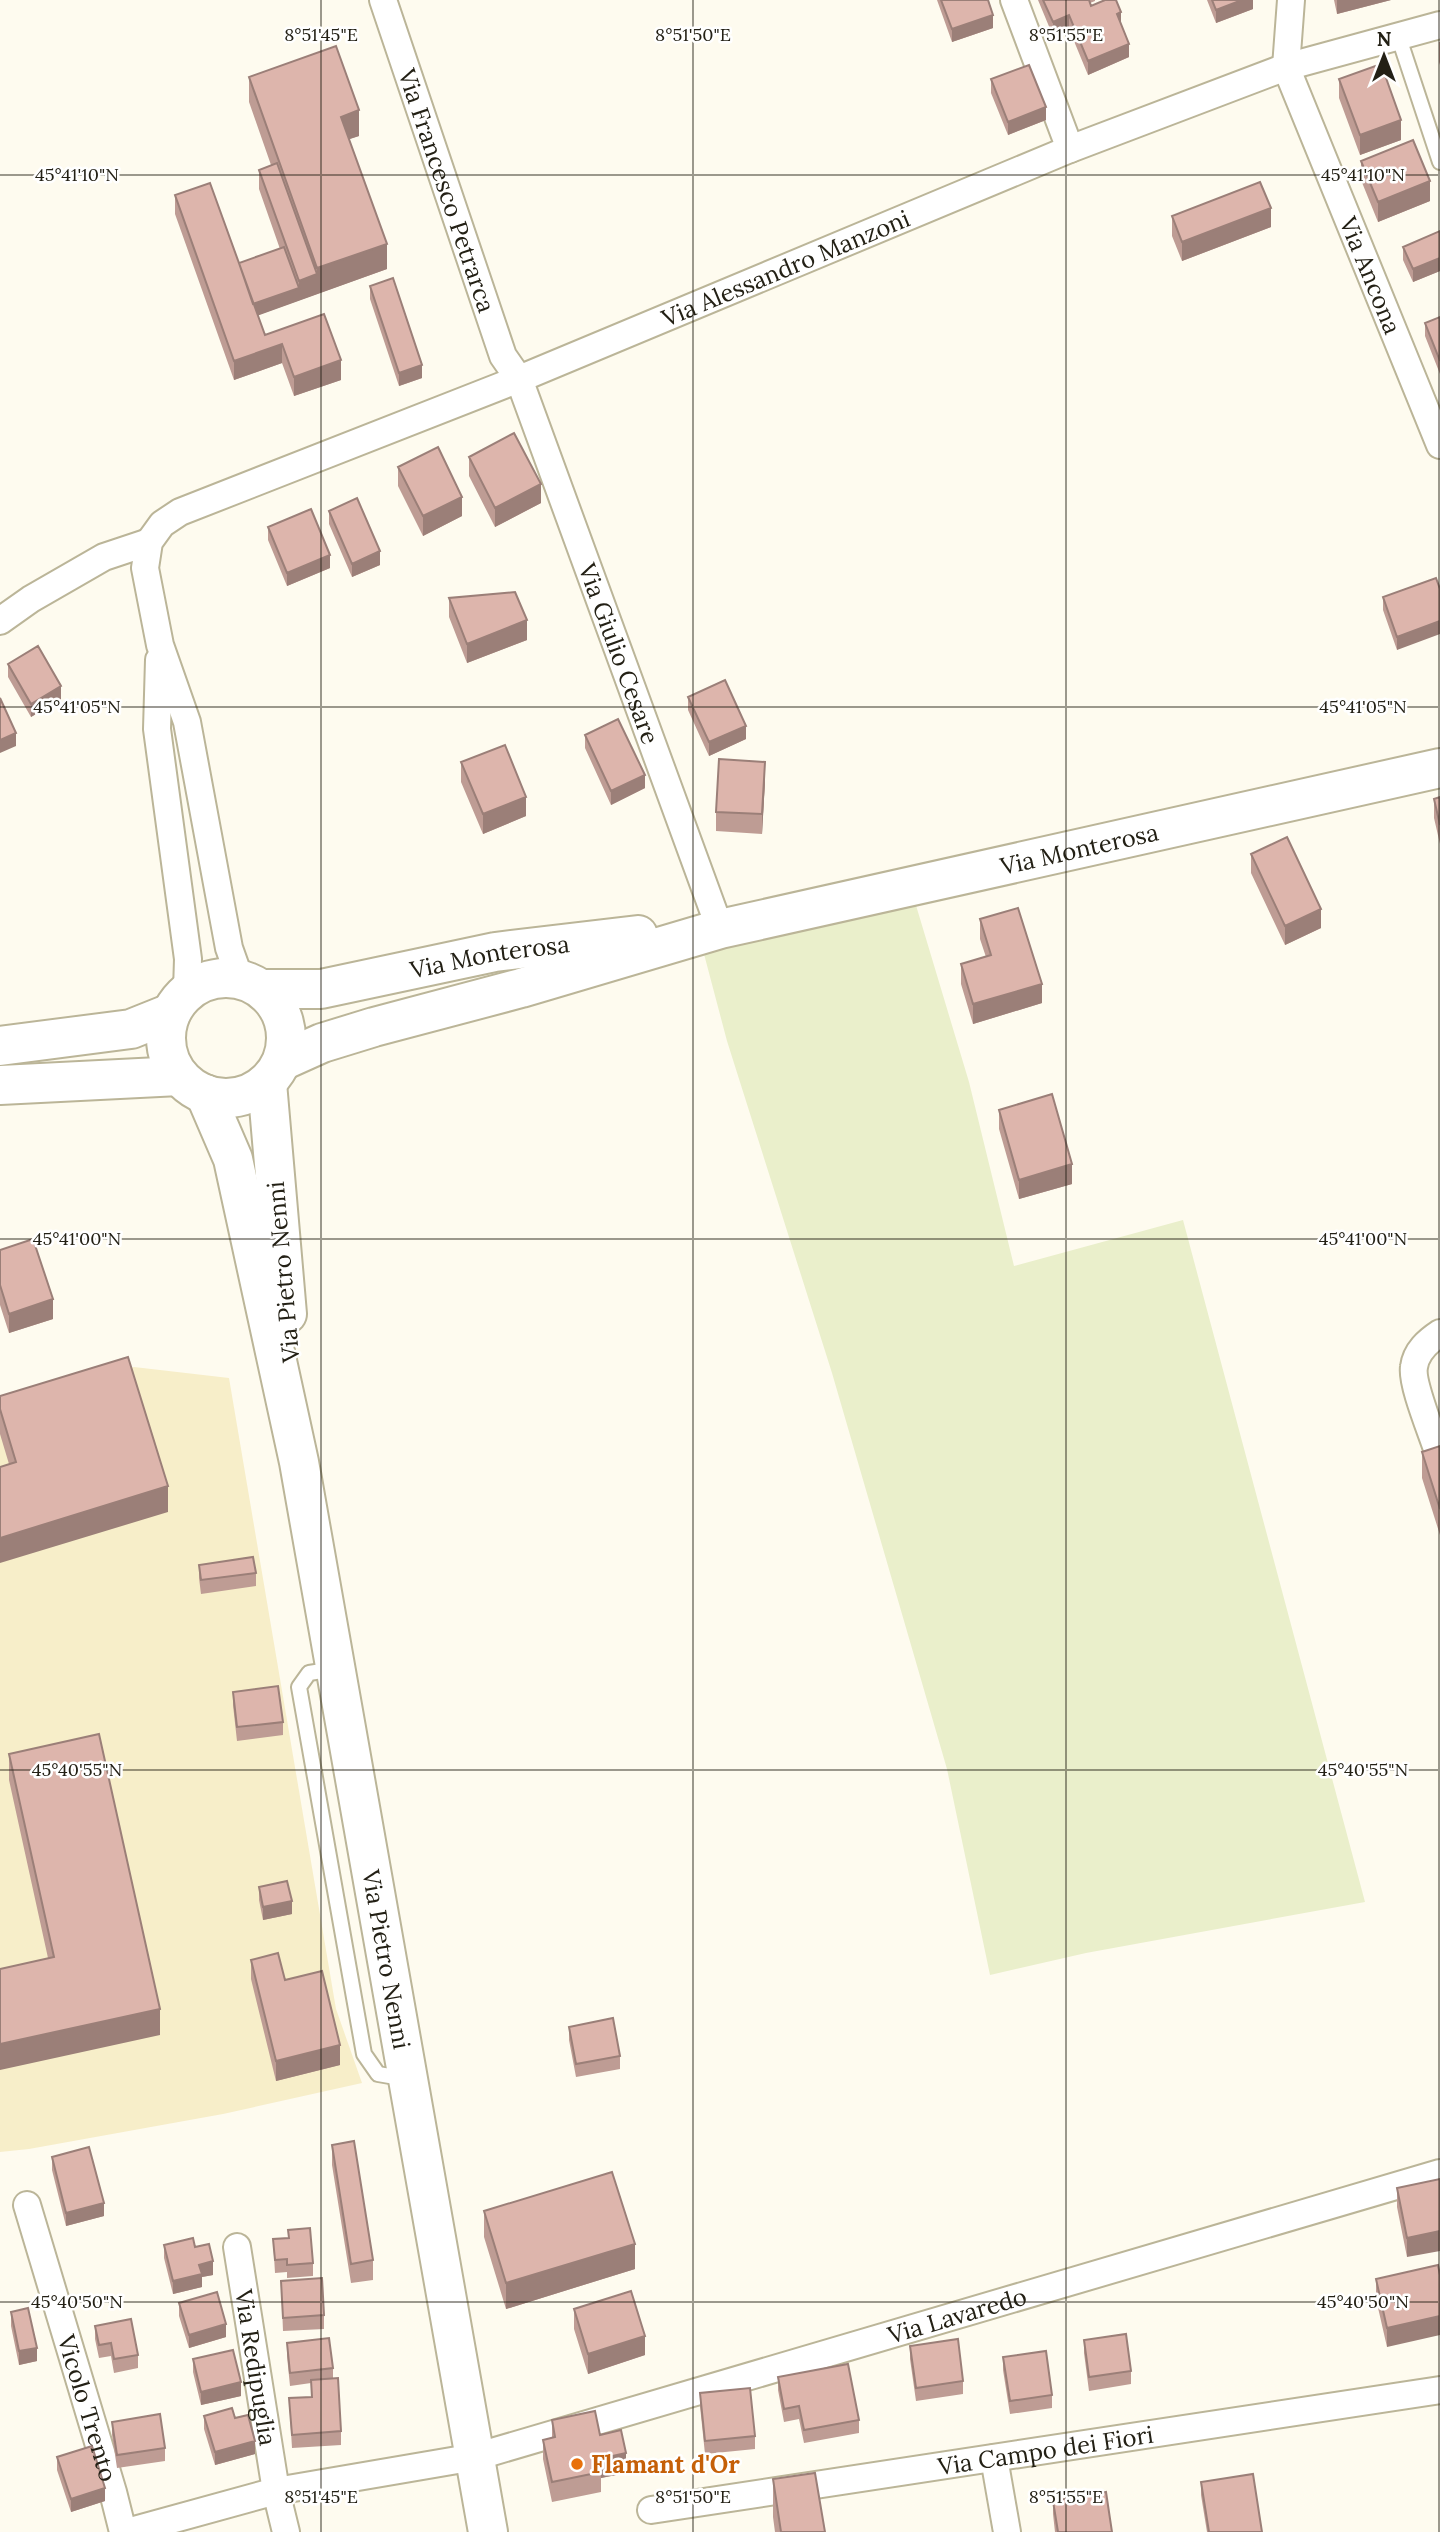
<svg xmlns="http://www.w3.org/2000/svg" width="1440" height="2532" viewBox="0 0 1440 2532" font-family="Lora,serif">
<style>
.built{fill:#f7eec9}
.green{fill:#eaefcb}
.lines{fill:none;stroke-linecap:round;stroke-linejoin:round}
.service-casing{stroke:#bbb598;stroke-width:18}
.minor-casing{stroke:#bbb598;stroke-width:30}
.secondary-casing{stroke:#bbb598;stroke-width:42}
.service{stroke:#fff;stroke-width:14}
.minor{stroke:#fff;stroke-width:26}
.secondary{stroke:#fff;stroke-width:38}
.wall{fill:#be9c94}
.shaded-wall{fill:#9b7f78}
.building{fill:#ddb5ac;stroke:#9b7f78;stroke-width:2}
.ticks{fill:none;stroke:#232015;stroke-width:2;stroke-opacity:0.45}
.food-dot{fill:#e8710a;stroke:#fff;stroke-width:2.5}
.labels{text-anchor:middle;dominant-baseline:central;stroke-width:5;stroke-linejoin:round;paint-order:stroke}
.street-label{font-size:24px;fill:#232015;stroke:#fff}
.food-label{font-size:24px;font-weight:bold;fill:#c56008;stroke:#fff;text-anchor:start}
.ticks-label{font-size:18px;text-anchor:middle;fill:#232015;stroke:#fff;stroke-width:5;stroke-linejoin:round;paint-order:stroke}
</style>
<rect width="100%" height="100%" fill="#fefbef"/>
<path class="built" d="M134,1367L229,1378L336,2009L362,2083L223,2114L29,2149L0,2152V1410Z"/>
<path class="green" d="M915,902L969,1082L1014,1266L1183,1220L1365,1902L1086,1953L990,1975L947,1769L832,1373L727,1041L704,954Z"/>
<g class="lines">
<g class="service-casing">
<path id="service" d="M1398,35L1440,162
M335,1669L309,1673L299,1687L364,2054L378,2074L407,2079"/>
</g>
<g class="minor-casing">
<g id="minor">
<path id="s1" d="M383,0L503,356L519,379L720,929"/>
<path d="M1014,0L1070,149"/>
<path id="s2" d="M1291,0L1286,67L1440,445"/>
<path d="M0,621L31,599L104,557L149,542"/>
<path d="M159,660L157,729L188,959L187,991"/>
<path id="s3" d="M240,979L229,948L187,722L160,645L145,568L149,542L162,524L180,512L519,379L1070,149L1286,67L1440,25"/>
<path d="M1440,1333C1428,1341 1416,1351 1414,1367C1411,1383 1432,1433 1438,1452L1440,1451"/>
<path id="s4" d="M27,2205L113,2492L123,2532"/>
<path id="s5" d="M237,2247L276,2491L286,2532"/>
<path d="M994,2458L1007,2532"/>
<path id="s6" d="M651,2510L1440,2390"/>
<path id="s7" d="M127,2532L276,2491L475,2457L1440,2173"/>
</g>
</g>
<g class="secondary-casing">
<g id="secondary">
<circle cx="226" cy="1038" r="60"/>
<path id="s8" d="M262,989H321L495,952L638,935"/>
<path d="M0,1046L131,1029L171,1013"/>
<path id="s9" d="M282,1061L322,1043L374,1027L521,988L720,929L1440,768"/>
<path d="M267,1083L287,1314"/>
<path d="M0,1085L179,1076"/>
<path id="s10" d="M205,1094L233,1159L299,1462L488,2532"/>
</g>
</g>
<use href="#service" class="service"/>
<use href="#minor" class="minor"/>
<use href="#secondary" class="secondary"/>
</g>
<path class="wall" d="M937,0H988L993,28L952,42Z
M1038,0H1095V1L1090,3L1091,6L1121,25L1129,57L1088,75L1069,29L1053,36Z
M1207,0H1253V9L1216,23Z
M1334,0H1391L1337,14Z
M1439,42H1440V65L1439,62Z
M249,77L359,136L349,139L387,269L258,315L265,335L324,314L341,380L294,396L282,363L234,380L175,214V195L239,263L280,249L259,189V170L271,165L249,102Z
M991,79L1046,120L1008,135L991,93Z
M1339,79L1401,140L1360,155L1339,98Z
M1361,161L1430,201L1378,222L1361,180Z
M1172,216L1271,227L1182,261L1172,236Z
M1440,231V271L1413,282L1403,260V247Z
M370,286L422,378L399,386L370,299Z
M1440,317V374L1425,336V323Z
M469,457L541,503L495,527L469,476Z
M398,467L462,516L423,536L398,486Z
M329,511L380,565L352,577L329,524Z
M268,527L330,568L287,586L268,540Z
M1436,578L1397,650L1383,610V597Z
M449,598L527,640L467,663L449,617Z
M8,664L61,699L31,717L8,677Z
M688,697L746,739L709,756L688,710Z
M585,735L645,788L611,805L585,748Z
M461,762L526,816L483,834L461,782Z
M765,781L762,834L716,831V812Z
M1440,797V844L1434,818V799Z
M1251,854L1321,928L1285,945L1251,873Z
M980,919L1042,1003L973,1024L961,984V964L986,957L980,939Z
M999,1110L1072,1184L1019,1199L999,1129Z
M0,1250L53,1319L9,1333L0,1305Z
M0,1396L168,1512L9,1464L0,1434Z
M1440,1446V1535L1422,1478V1452Z
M199,1565L256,1573V1586L201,1594L199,1578Z
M233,1692L283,1722V1735L237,1741L233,1705Z
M9,1754L160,2035L48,1958L9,1780Z
M259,1887L292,1914L263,1920L259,1900Z
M251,1960L285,1980L340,2065L276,2081L251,1979Z
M569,2027L620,2056V2069L576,2077L569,2040Z
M332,2145L373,2260V2280L351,2283L332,2165Z
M52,2157L104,2216L66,2226L52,2170Z
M1440,2179L1407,2257L1397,2207V2188Z
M484,2211L635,2269L506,2309L484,2237Z
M288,2230L313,2263V2276L287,2278V2272L275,2273L273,2239L288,2238Z
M164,2245L195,2247L213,2275L202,2277V2287L173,2294L164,2258Z
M1438,2265L1387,2347L1376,2299V2279Z
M281,2281L324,2315V2329L283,2331Z
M179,2303L226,2337L189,2348L179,2316Z
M574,2309L645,2355L588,2374L574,2329Z
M11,2312L37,2361L19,2365L11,2326Z
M95,2326L138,2355V2368L114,2373L111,2356L99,2358L95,2339Z
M1084,2340L1131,2371V2384L1089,2391L1084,2353Z
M287,2343L333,2368V2378L341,2431V2445L292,2448L289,2398L311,2397V2383L290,2386L287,2356Z
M910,2346L963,2381V2394L916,2401L910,2359Z
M1003,2357L1052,2395V2408L1010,2414L1003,2370Z
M193,2359L241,2396L201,2405L193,2372Z
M778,2377L859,2420V2433L804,2443L799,2419L784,2422L778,2390Z
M700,2393L755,2436V2449L705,2454L700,2406Z
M204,2416L235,2418L255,2454L215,2465L204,2429Z
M552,2420L600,2435L626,2473L601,2478V2492L552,2502L543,2459V2440L552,2438Z
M112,2422L165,2448V2461L117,2468L112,2435Z
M57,2457L105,2501L71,2512L57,2470Z
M773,2479L825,2532H775L773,2517Z
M1201,2482L1262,2532H1207L1201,2495Z
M1053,2501L1112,2532H1055L1053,2514Z"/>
<path class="shaded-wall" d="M1242,0H1253V9L1216,23V10Z
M1337,0H1391L1337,14Z
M1121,12V26L1117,14Z
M993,15V28L952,42V29Z
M1069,15V29L1053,36V22Z
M1129,44V57L1088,75V61Z
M1046,107V120L1008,135V122Z
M359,110V136L341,142V117Z
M1401,120V140L1360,155V135Z
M1430,181V201L1378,222V202Z
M1271,208V227L1182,261V242Z
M387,244V269L251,318V305L299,288V281L317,274V268Z
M1440,258V271L1413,282V269Z
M282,344V363L234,380V361Z
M341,360V380L294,396V377Z
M422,365V378L399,386V373Z
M541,484V503L495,527V508Z
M462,497V516L423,536V516Z
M380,551V565L352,577V564Z
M330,555V568L287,586V573Z
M527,620V640L467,663V644Z
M1440,621V634L1397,650V637Z
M61,686V699L31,717V704Z
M746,726V739L709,756V742Z
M16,733V746L0,753V740Z
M765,762V781L762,834V814Z
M645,775V788L611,805V791Z
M526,797V816L483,834V814Z
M1321,909V928L1285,945V926Z
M1042,984V1003L973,1024V1004Z
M1072,1164V1184L1019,1199V1180Z
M53,1299V1319L9,1333V1314Z
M168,1486V1512L0,1563V1538Z
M292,1901V1914L263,1920V1907Z
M160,2009V2035L0,2070V2044Z
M340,2045V2065L276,2081V2061Z
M104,2203V2216L66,2226V2213Z
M1440,2231V2251L1407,2257V2238Z
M635,2244V2269L506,2309V2283Z
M213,2261V2275L202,2277V2287L173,2294V2281L199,2265Z
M1440,2316V2335L1387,2347V2328Z
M226,2324V2337L189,2348V2335Z
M645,2336V2355L588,2374V2354Z
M37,2348V2361L19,2365V2351Z
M241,2382V2396L201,2405V2392Z
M255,2441V2454L215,2465V2452Z
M626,2453V2473L601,2478L599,2459Z
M105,2488V2501L71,2512V2499Z"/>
<path class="building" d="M941,0H988L993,15L952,29Z
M1043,0H1089L1091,6L1105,0H1116L1121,12L1117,14L1129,44L1088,61L1069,15L1053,22Z
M1212,0H1242L1216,10Z
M336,46L359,110L341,117L387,244L317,268L249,77Z
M1381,64L1401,120L1360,135L1339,79Z
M1029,65L1046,107L1008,122L991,79Z
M1413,140L1430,181L1378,202L1361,161Z
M277,163L317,274L299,281L259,170Z
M1260,182L1271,208L1182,242L1172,216Z
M210,183L265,335L324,314L341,360L294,377L282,344L234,361L175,195Z
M1440,231V258L1413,269L1403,247Z
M284,247L299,288L253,304L239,263Z
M393,278L422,365L399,373L370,286Z
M1440,317V361L1425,323Z
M514,433L541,484L495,508L469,457Z
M438,447L462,497L423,516L398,467Z
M357,498L380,551L352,564L329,511Z
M311,509L330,555L287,573L268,527Z
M1436,578L1440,589V621L1397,637L1383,597Z
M515,592L527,620L467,644L449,598Z
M38,646L61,686L31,704L8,664Z
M725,680L746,726L709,742L688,697Z
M0,698L16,733L0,740Z
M618,719L645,775L611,791L585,735Z
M505,745L526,797L483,814L461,762Z
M719,759L765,762L762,814L716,812Z
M1440,797V825L1434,799Z
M1287,837L1321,909L1285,926L1251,854Z
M1018,908L1042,984L973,1004L961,964L991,955L980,919Z
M1052,1094L1072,1164L1019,1180L999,1110Z
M33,1239L53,1299L9,1314L0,1285V1250Z
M128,1357L168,1486L0,1538V1467L16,1462L0,1409V1396Z
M1440,1446V1509L1422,1452Z
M253,1557L256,1573L201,1580L199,1565Z
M278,1686L283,1722L237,1727L233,1692Z
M99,1734L160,2009L0,2044V1969L54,1957L9,1754Z
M287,1881L292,1901L263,1907L259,1887Z
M278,1953L285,1980L322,1971L340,2045L276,2061L251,1960Z
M613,2018L620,2056L576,2064L569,2027Z
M354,2141L373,2260L351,2264L332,2145Z
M89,2147L104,2203L66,2213L52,2157Z
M612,2172L635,2244L506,2283L484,2211Z
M1440,2179V2231L1407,2238L1397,2188Z
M310,2228L313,2263L287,2265V2259L275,2260L273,2239L289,2238L288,2230Z
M193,2238L195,2247L209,2244L213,2261L199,2265L202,2274L173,2281L164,2245Z
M1438,2265L1440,2275V2316L1387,2328L1376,2279Z
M322,2278L324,2315L283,2318L281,2281Z
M631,2291L645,2336L588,2354L574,2309Z
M217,2292L226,2324L189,2335L179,2303Z
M28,2308L37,2348L19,2351L11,2312Z
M131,2319L138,2355L114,2359L111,2343L99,2345L95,2326Z
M1126,2334L1131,2371L1089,2377L1084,2340Z
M329,2338L333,2368L290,2373L287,2343Z
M958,2339L963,2381L916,2388L910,2346Z
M233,2350L241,2382L201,2392L193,2359Z
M1046,2351L1052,2395L1010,2401L1003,2357Z
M848,2364L859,2420L804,2430L799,2406L784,2409L778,2377Z
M338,2378L341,2431L292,2435L289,2398L312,2397L311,2380Z
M750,2388L755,2436L705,2441L700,2393Z
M232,2408L235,2418L248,2415L255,2441L215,2452L204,2416Z
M595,2411L600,2435L621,2430L626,2453L599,2459L601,2472L552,2482L543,2440L555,2437L552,2420Z
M160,2414L165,2448L117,2455L112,2422Z
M92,2446L105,2488L71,2499L57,2457Z
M815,2473L825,2532H781L773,2479Z
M1253,2474L1262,2532H1209L1201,2482Z
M1106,2492L1112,2532H1058L1053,2501Z"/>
<path class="ticks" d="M321,0V2532M693,0V2532M1066,0V2532M1439,0V2532M0,175H1440M0,707H1440M0,1239H1440M0,1770H1440M0,2302H1440"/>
<circle class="food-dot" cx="577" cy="2464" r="7"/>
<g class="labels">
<g class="street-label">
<text stroke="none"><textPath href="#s1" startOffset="201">Via Francesco Petrarca</textPath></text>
<text stroke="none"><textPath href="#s3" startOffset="1146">Via Alessandro Manzoni</textPath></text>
<text stroke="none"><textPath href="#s2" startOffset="292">Via Ancona</textPath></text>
<text stroke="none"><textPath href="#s1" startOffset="696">Via Giulio Cesare</textPath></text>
<text stroke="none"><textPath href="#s9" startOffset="826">Via Monterosa</textPath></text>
<text stroke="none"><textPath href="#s8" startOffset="231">Via Monterosa</textPath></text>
<text transform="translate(283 1272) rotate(-95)">Via Pietro Nenni</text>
<text stroke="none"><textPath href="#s10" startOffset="886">Via Pietro Nenni</textPath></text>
<text stroke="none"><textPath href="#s7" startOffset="859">Via Lavaredo</textPath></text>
<text stroke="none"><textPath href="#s5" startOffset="122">Via Redipuglia</textPath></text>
<text stroke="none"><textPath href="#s4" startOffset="212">Vicolo Trento</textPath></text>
<text stroke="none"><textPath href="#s6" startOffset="399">Via Campo dei Fiori</textPath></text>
</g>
<g class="food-label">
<text x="591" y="2464">Flamant d'Or</text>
</g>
</g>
<g class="ticks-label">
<text x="321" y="41">8°51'45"E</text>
<text x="693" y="41">8°51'50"E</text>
<text x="1066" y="41">8°51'55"E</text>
<text x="77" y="181">45°41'10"N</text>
<text x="1363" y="181">45°41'10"N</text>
<text x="77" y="713">45°41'05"N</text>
<text x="1363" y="713">45°41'05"N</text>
<text x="77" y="1245">45°41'00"N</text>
<text x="1363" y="1245">45°41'00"N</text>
<text x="77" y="1776">45°40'55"N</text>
<text x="1363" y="1776">45°40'55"N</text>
<text x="77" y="2308">45°40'50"N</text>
<text x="1363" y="2308">45°40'50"N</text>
<text x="321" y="2503">8°51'45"E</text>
<text x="693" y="2503">8°51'50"E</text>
<text x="1066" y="2503">8°51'55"E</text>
</g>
<g transform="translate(1384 56)" stroke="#ffffff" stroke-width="5" paint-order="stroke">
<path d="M0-5L12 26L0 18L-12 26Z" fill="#232015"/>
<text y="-10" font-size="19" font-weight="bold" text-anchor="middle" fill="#232015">N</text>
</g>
</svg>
